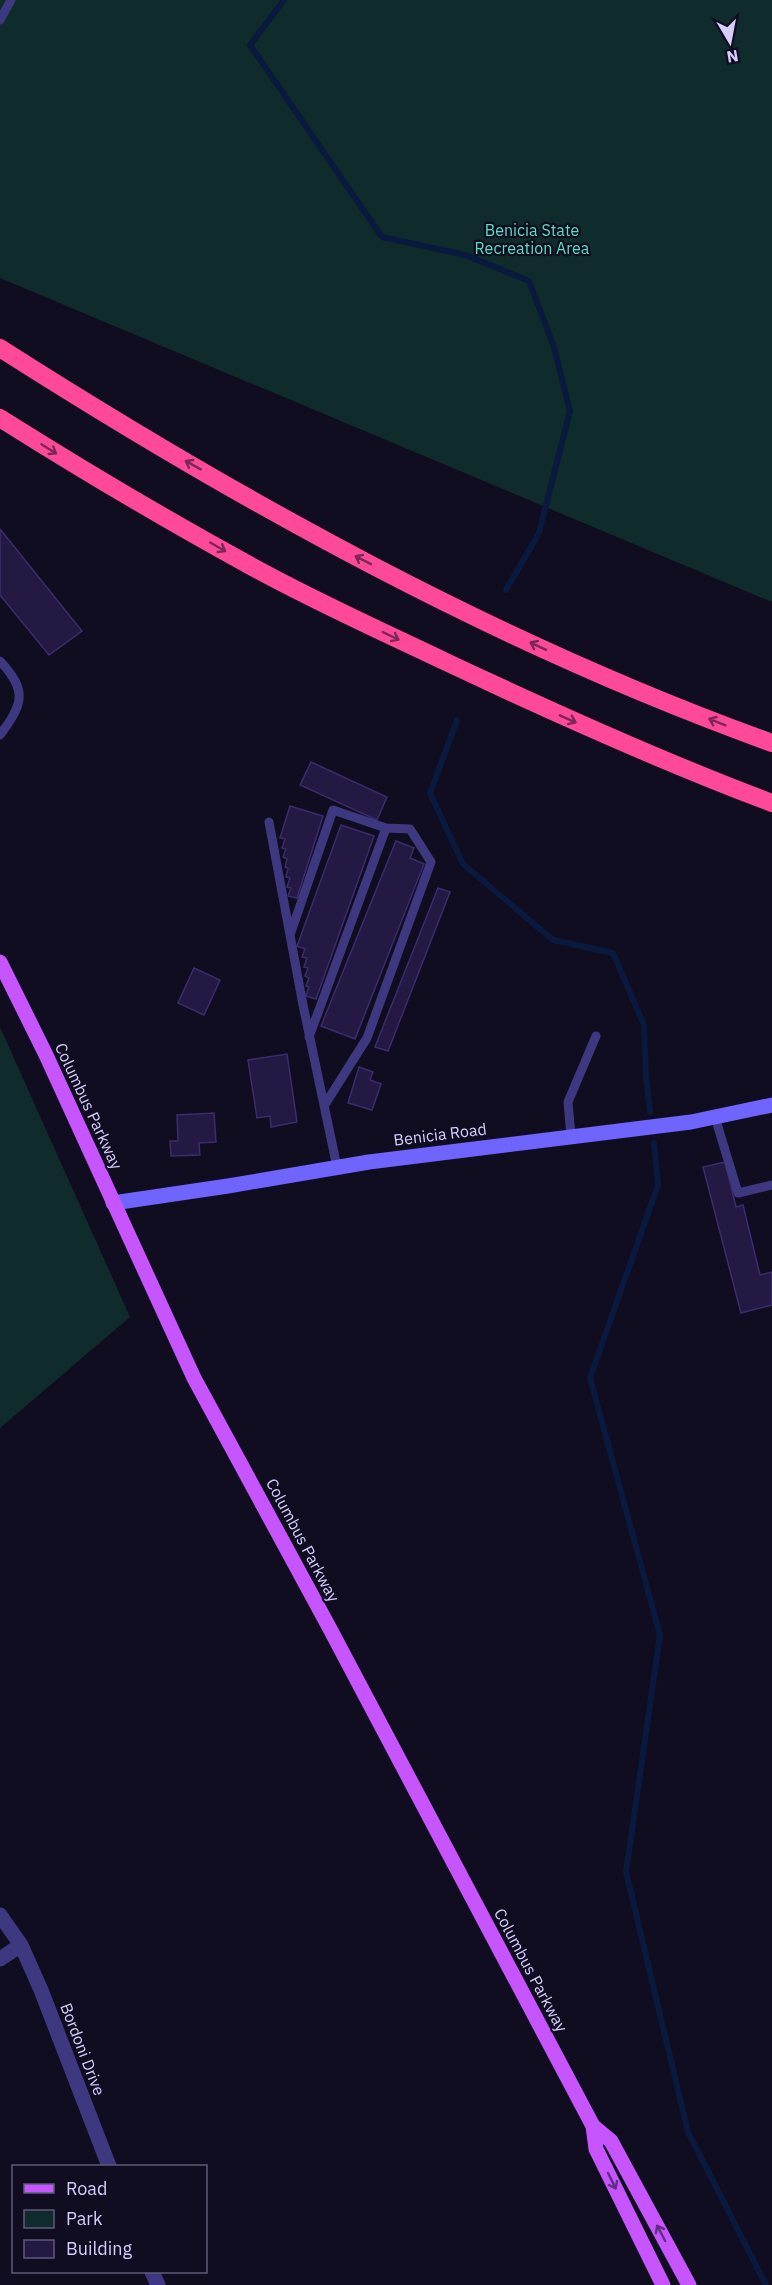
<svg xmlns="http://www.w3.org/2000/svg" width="772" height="2285" viewBox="0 0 772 2285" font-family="'IBM Plex Sans',sans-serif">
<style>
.green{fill:#102b2b}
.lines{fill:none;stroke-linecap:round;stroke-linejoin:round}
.stream{stroke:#091a3e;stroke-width:6}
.building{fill:#231942;stroke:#3b2c6e;stroke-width:1.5}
.lane{stroke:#3e3880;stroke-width:9}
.street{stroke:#3e3880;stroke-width:15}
.secondary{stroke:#6f65fe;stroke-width:15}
.primary{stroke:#c655fe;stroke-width:15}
.highway{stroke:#fe4999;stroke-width:18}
.oneway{stroke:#7c2857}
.oneway2{stroke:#622d84}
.labels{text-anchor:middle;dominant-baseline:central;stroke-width:4.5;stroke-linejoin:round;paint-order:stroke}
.park-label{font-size:16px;fill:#5adec2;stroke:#110d21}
.street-label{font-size:16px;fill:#d5ceff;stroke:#110d21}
</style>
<rect width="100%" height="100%" fill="#110d21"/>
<path class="green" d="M0,0H772V602L0,278Z
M0,1027L130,1317L0,1428Z"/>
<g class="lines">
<path class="stream" d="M284,0L250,45L382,237L465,255L529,281L554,347L570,411L539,533L506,590
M457,720L430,793L463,864L553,940L613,953L644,1025L646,1076L650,1112
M654,1143L658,1185L590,1378L660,1635L626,1872L688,2132L766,2285"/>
</g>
<path class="building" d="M0,529L82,631L49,655L0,595Z
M311,762L387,797L377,820L300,785Z
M290,806L323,816L297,898L288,896L291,888L287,887L290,878L286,877L288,868L285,867L287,859L283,857L286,849L282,848L285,839L280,838Z
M341,825L374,836L316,999L306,996L309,987L306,986L309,978L305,976L308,968L304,967L307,958L302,957L305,949L297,946Z
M396,841L414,848L410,858L424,864L355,1039L321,1026Z
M438,888L450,892L388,1051L375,1047Z
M194,968L220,980L204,1015L178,1003Z
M287,1054L297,1122L271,1127L270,1116L257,1118L248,1060Z
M359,1067L373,1072L370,1080L381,1084L372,1110L348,1103Z
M214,1113L216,1142L199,1143L200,1155L171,1156L170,1141H178L177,1115Z
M725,1162L736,1207L743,1205L760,1275L772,1272V1305L741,1313L703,1167Z"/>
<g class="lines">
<path class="lane" d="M0,20L11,0
M0,661C28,691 23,704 0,735
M269,822L303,1005L337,1167
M290,935L333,810L386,828L410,829L431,862L367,1038L324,1106
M309,1037L386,828
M715,1117L738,1193L772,1185
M571,1136L568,1102L596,1036"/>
<path class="street" d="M0,1915L21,1945L41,1990L109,2166
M0,1959L21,1945
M152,2272L158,2285"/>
<path class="secondary" d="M113,1203L228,1186L369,1162L691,1122L772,1105"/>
<path class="primary" d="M0,962L46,1055L194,1378L329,1627L593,2126L596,2149L663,2285
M593,2126L611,2141L689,2285"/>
<path class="highway" d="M0,348C243,503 500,645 772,743
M0,418C81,469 165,519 249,565C312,600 379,630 444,661C552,712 660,761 772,803"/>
</g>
<defs><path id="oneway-shaft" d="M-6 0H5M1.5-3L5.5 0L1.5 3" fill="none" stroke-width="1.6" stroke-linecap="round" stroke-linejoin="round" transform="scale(1.5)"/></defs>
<g class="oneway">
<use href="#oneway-shaft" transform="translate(49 449) rotate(32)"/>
<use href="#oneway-shaft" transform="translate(193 465) rotate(-151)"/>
<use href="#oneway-shaft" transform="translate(218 547) rotate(30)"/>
<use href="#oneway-shaft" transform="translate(363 560) rotate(-153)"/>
<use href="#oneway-shaft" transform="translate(391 636) rotate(26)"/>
<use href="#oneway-shaft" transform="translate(538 646) rotate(-155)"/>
<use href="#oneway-shaft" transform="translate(568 719) rotate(24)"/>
<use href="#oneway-shaft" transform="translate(717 722) rotate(-158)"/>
</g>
<g class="oneway2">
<use href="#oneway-shaft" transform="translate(612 2181) rotate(64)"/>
<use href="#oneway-shaft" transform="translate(661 2233) rotate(-118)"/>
</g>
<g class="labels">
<g class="park-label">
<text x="532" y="230">Benicia State<tspan x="532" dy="18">Recreation Area</tspan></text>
</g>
<g class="street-label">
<text transform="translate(89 1106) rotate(65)">Columbus Parkway</text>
<text transform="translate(440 1134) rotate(-7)">Benicia Road</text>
<text transform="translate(303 1540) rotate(62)">Columbus Parkway</text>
<text transform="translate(531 1970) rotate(62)">Columbus Parkway</text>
<text transform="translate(83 2049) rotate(69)">Bordoni Drive</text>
</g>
</g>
<rect x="12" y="2165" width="195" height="108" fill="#110d21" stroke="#5f5a7a" stroke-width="1.5"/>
<rect x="24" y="2184" width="30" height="9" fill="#c655fe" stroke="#5f5a7a" stroke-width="1.5"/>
<text x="66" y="2195" font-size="18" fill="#d5ceff">Road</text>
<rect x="24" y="2210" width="30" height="18" fill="#102b2b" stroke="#5f5a7a" stroke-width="1.5"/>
<text x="66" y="2225" font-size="18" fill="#d5ceff">Park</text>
<rect x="24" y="2240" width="30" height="18" fill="#231942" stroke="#5f5a7a" stroke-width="1.5"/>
<text x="66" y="2255" font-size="18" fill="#d5ceff">Building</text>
<g transform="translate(730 42) rotate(170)" stroke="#110d21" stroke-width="4.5" paint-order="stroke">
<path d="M0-4.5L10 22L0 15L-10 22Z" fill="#d5ceff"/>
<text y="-9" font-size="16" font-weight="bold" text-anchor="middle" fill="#d5ceff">N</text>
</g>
</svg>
